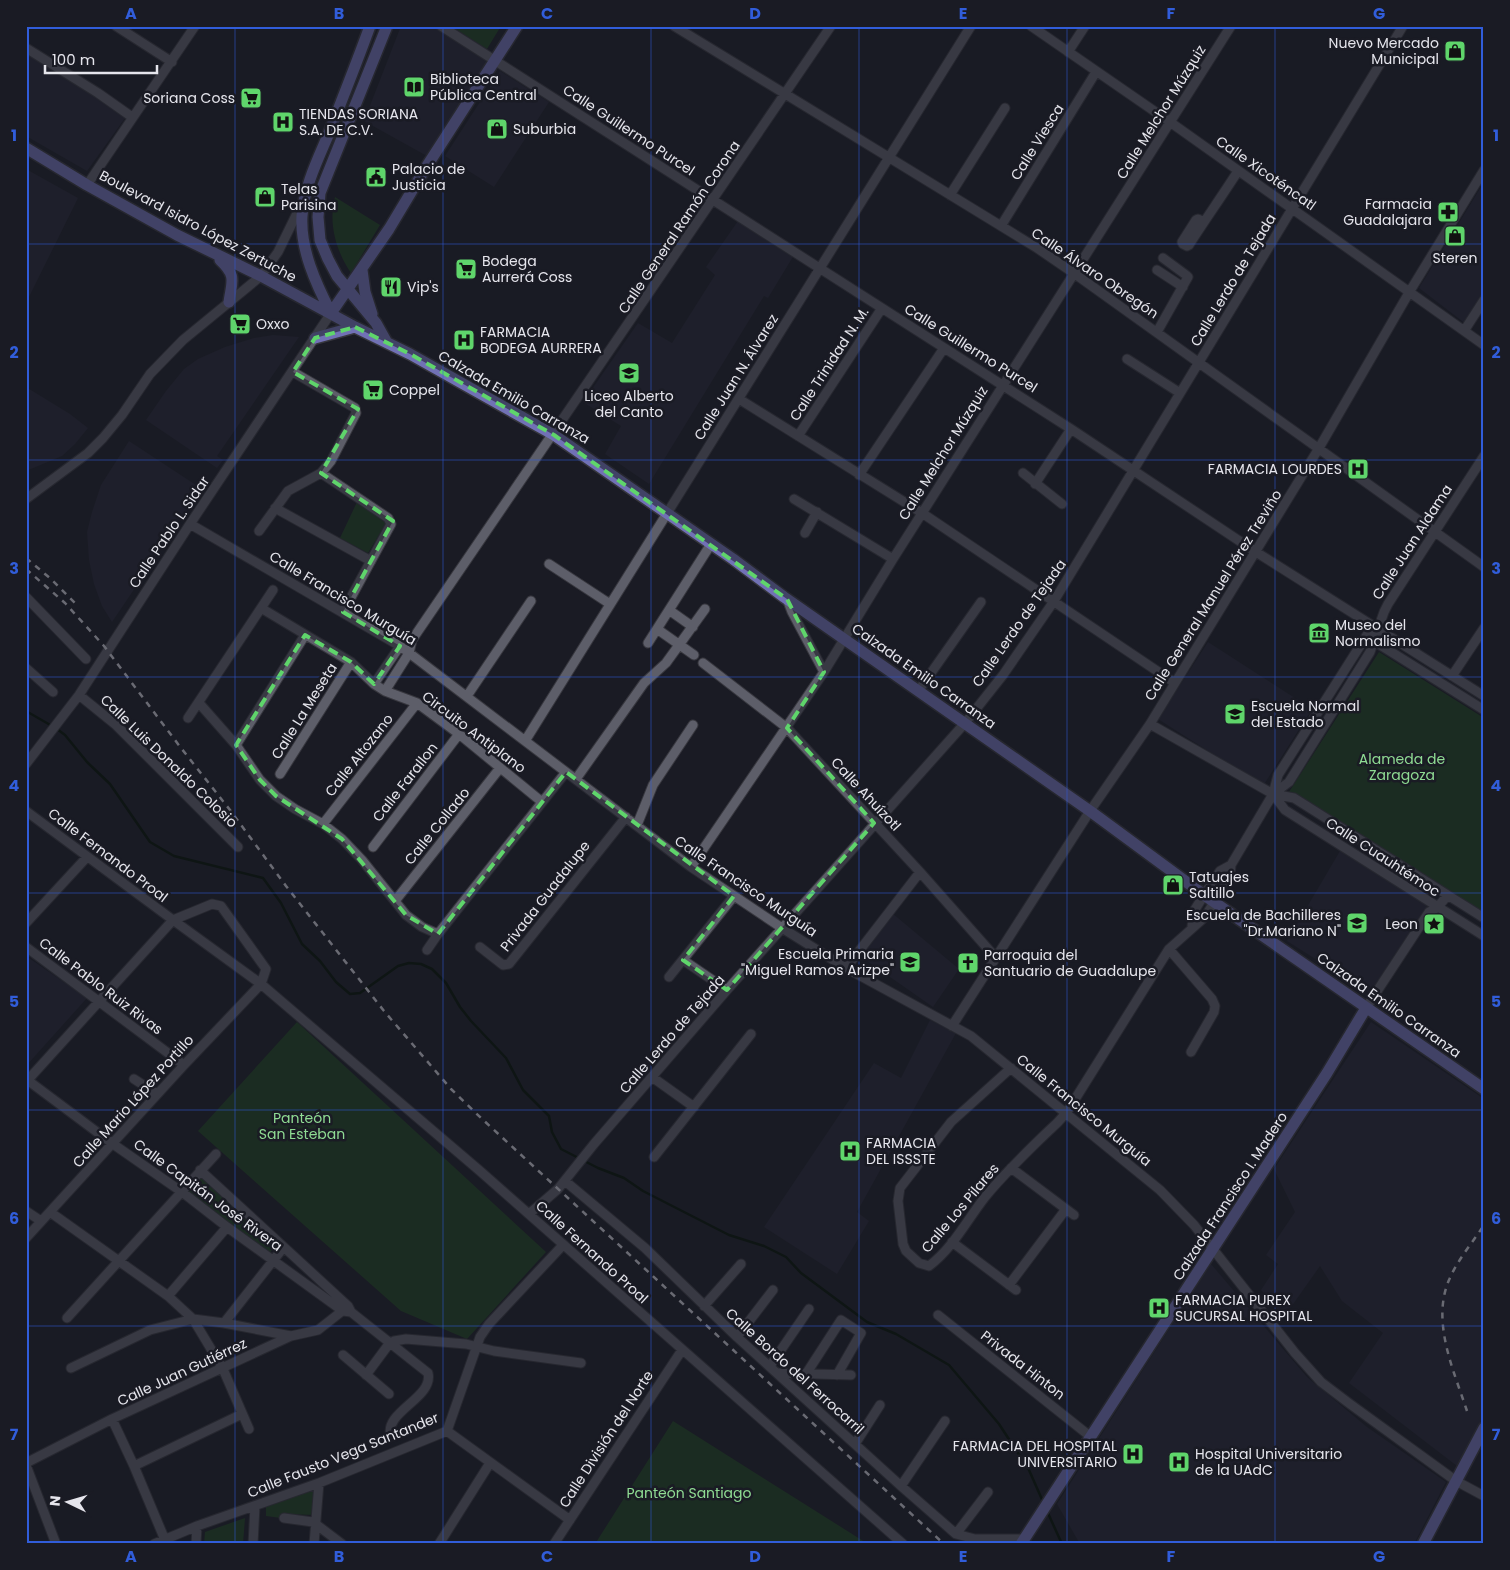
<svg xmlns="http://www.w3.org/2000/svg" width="1510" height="1570" viewBox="0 0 1510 1570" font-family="Poppins,sans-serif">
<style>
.built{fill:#242533}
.green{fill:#1e4120}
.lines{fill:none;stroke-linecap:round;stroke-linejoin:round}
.stream{stroke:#000f00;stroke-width:2.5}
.minor-casing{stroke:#37373e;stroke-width:11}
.major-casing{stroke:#37373e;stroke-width:14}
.minor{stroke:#5d5e69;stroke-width:9}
.major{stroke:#7171b5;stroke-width:11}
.rail{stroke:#cbcbd2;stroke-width:2.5;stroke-dasharray:6 6;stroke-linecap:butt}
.marked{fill:none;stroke:#5fd56b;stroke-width:4;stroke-dasharray:10 6;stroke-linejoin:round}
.grid{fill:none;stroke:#315dda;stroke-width:1;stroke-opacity:0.55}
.labels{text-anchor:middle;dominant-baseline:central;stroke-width:5;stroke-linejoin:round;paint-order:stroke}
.poi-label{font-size:14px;fill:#e5e5ec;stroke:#1a1b24;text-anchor:start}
.street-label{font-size:14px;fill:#e5e5ec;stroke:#1a1b24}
.park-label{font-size:14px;fill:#8fdb93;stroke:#1a1b24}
.neatline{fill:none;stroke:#315dda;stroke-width:2}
.grid-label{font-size:16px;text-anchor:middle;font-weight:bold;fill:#315dda}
</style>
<rect width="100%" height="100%" fill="#1a1b24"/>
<path class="built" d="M401,26H434L487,61L427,156L364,121Z
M26,47L128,114L87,171L26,136Z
M500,71L549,102L494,187L445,156Z
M26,169L78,198L26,303Z
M1484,182V295L1466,324L1419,288Z
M738,221L794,255L768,298L764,296L649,484L605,454L621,426L583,402L638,323L672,343L715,275L706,267Z
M273,335L299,337L217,456L205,448L223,460L217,468L146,420L166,391L184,369L198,359L225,347L254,338Z
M26,387L70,414L88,428L75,444L62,456L26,471Z
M129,441L202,489L112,622L102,606L94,584L89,560L87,532L92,512L101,485Z
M1208,642L1312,709L1263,786L1158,719Z
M1340,851L1428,906L1374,996L1287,941Z
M892,913L959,969L933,1007L860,956Z
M26,956L87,998L26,1066Z
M930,1020L956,1033L857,1212L869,1221L837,1274L764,1227L874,1063L901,1078Z
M1371,1022L1484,1099V1416L1457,1466L1349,1383L1383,1333L1342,1301L1320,1266L1284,1317L1261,1290L1278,1264L1266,1255L1295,1212L1274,1169Z
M1211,1264L1307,1377L1367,1427L1446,1482L1414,1544H1080L1057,1504Z"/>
<path class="green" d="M451,26H501L487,49Z
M335,197L380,225L351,273C336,251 328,223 335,197Z
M357,502L388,520L368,553L340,538Z
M1379,652L1484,718V916L1289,792Z
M297,1022L546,1252L467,1339L401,1311L198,1131Z
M201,1177L276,1247L269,1253L187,1191Z
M673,1421L868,1544H595Z
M316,1487L315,1515L283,1514L281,1518L266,1516V1506Z
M245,1518L243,1544H204L205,1532Z"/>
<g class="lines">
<path class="stream" d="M26,711L52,726
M57,729L65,735L87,762L110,784L150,842L174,856L263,878L281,903L302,944L320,961L336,982L350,994L360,993L398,966L409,963L421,964L432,969L446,983L460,1007L471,1021L506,1058L523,1090L549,1116L552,1132L561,1149L598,1168L624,1178L643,1191L729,1235L764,1246L786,1257L801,1273L867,1322L896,1334L949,1365L999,1424L1029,1470L1044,1504
M1047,1511L1062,1544"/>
<g class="minor-casing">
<path id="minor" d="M116,26L172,62
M441,26L1071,429L1256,552L1484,696
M674,26L1037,248L1075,274L1484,567
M1031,26L1170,122L1484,345
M26,48L98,93L132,117
M1068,52L1085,26
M87,185L195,26
M950,195L1005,108
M1204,222L1198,219L1196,220L1182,242L1183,244L1187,246L1189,245C1205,220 1222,196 1238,171
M1001,226L1096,72
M1157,270L1183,287
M1464,331L1484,300
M1157,332L1188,277L1186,275L1163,258
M1127,359L1180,393
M739,399L922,513L1175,683
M798,436L882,308
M321,473L388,518L391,524L343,612
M1023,473L1062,504
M859,475L944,348
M1035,484L1071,429
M26,499L88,453L103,438L122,415L150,374L183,340L261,276L278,252L301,205
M794,499L893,559
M275,508L371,561
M190,524L400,646L691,867L782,928L846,968L971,1036L1160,1190L1194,1225L1295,1353L1321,1382L1350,1404L1456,1481L1484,1496
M259,531L288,491L321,473L331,461L356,413L355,408L293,372
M805,533L817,512
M549,564L610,604
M26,597L86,659
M787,599L792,612L824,672
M261,608L351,662L374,684L385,691L417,703L459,734L542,802
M669,610L693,627
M657,629L694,655
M1369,638L1484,710
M648,643L711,544
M703,663L787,728L920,872L996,958
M26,668L53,692
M1452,676L1484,628
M374,684L400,646
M919,690L981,602
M385,691L409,653L412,640L831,26
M79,695L116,725L238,847
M467,696L531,601
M199,703L236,745L260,780L276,796L295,809L323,824L342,839L362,860L406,915L422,927L438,934
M188,718L273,590
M1150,724L1273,794L1294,798L1484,918
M525,741L971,26
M236,745L305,635
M26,764L79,695L190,524L331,313
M280,774L351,662
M576,779L644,683L666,663L705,609
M1273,794L1289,782L1370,652L1384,612L1388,604L1484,456
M1273,794L1285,810L1484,936
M26,811L173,920L261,984L480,1171L903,1544
M323,824L417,703
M637,825L653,785L693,725
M373,847L459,734
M691,867L824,672L893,559L1231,26
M395,901L500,768
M26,923L87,857
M1192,926L1194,911L1204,895L1220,871L1231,865
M26,947L184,1065
M480,947L503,965L509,964L626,817
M1169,949L1212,999L1215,1006L1214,1012L1191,1052
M427,950L438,934L566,772
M683,960L727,990
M846,968L920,872
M669,977L734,896
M1366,1008L1429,912L1437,908L1447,896
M952,1026L1090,811L1150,724L1175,683L1319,448L1410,291L1484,170
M1011,1068L951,1122L900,1188L898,1201L903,1244L906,1251L919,1263L929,1266C953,1248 967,1220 985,1197C1007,1170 1033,1146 1058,1122L1067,1112L1169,949L1205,917L1230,877L1231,865L1273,794L1278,775L1372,627
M652,1077L694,1107
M26,1079L113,1144L182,1192L227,1227L343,1311L351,1312
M134,1079L157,1094
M26,1082L173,920L212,904L221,906L266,969L261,984L184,1065L26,1238
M654,1157L751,1034
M1011,1168L1074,1215
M200,1170L348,1306L351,1312L428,1373C434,1398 383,1412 391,1436
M565,1181L645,1248L737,1337L901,1486L956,1534L975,1539H1024V1544
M26,1211L41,1221
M50,1212L168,1296L193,1319L223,1369L249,1429
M529,1214L558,1189L594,1144L727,990L965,723L1003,675L1054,601L1403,26
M952,1242L1016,1290
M1009,1285L1066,1209
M168,1296L227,1227
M704,1306L741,1264
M938,1315L1091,1437
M67,1318L216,1154
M224,1323L283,1248
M737,1337L773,1290
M343,1355L389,1394
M770,1366L809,1309
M71,1368L150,1330L193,1319L224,1323L291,1336
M779,1373L851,1375
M806,1374L841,1320L861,1333L837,1375
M366,1375L389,1344L394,1341L406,1339L466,1344L494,1351L581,1363
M112,1419L134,1466L165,1540
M447,1431L480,1337L489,1324L563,1245
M447,1431L570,1520
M855,1444L880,1405
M26,1463L112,1419L291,1336L318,1330L346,1308
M26,1465L56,1544
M134,1466L242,1414
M901,1486L945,1421
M284,1518L313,1522L342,1544
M956,1534L988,1492
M154,1544L197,1526L319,1483L447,1431
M196,1544L197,1526
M253,1544L255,1506
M314,1544L319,1483
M439,1544L490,1463
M554,1544L682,1350"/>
</g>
<g class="major-casing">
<path id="major" d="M26,148L87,185L177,235L261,276L355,327L410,354L554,435L733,559L784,597L1090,811L1204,895L1484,1089
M220,260C237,276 232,281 229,302
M362,270L365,292L372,314
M331,313L389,229L425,169L517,26
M331,313C316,284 300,249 302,216C304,187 318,159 329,133C343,97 357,62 370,26
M315,338L355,327
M386,341L376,323L337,276L328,259L320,240L318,217L320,193L387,26
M1021,1544L1327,1073L1366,1008
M1423,1544L1484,1428"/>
</g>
<use href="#minor" class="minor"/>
<use href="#major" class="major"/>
<path class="rail" d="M26,558L51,579L76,604
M26,569L65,603L104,646L181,748L230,810L286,886L384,1011L451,1089L481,1118L944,1544
M1467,1411C1454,1371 1431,1322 1449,1280C1457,1261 1472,1243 1484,1225"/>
</g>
<path d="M0 0H1510V1570H0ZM355,327L410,354L554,435L787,599L824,672L787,728L874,823L727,990L683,960L734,896L566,772L438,934L406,915L342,839L276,796L260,780L236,745L305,635L351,662L374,684L400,646L343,612L393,521L321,473L358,409L293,372L315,338Z" fill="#1a1b24" fill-opacity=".55" fill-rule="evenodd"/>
<path class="marked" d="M355,327L410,354L554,435L787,599L824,672L787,728L874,823L727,990L683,960L734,896L566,772L438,934L406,915L342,839L276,796L260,780L236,745L305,635L351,662L374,684L400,646L343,612L393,521L321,473L358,409L293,372L315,338Z"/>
<path class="grid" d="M235,26V1544M443,26V1544M651,26V1544M859,26V1544M1067,26V1544M1275,26V1544M26,244H1484M26,460H1484M26,677H1484M26,893H1484M26,1110H1484M26,1326H1484"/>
<defs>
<g id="shop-square" transform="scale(1.125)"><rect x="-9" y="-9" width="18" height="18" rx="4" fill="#5fd56b" stroke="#1a1b24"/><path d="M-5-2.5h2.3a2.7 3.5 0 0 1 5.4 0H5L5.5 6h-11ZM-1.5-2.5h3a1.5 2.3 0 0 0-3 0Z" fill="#111"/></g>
<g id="library-square" transform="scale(1.125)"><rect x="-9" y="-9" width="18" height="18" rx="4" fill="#5fd56b" stroke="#1a1b24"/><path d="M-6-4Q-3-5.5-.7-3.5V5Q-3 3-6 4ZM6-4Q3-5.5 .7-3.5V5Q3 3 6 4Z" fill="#111"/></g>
<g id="supermarket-square" transform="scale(1.125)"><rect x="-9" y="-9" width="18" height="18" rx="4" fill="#5fd56b" stroke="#1a1b24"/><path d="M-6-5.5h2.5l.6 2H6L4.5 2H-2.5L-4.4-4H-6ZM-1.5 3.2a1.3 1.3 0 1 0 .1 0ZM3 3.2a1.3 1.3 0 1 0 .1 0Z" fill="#111"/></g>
<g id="hospital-square" transform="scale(1.125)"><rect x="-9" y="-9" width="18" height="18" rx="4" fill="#5fd56b" stroke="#1a1b24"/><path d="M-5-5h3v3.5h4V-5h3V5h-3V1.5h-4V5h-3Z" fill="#111"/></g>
<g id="civic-square" transform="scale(1.125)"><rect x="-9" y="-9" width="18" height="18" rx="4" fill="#5fd56b" stroke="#1a1b24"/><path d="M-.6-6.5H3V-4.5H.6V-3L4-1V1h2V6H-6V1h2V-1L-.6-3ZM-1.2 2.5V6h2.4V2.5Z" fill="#111"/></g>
<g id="pharmacy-square" transform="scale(1.125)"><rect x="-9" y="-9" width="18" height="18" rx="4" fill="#5fd56b" stroke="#1a1b24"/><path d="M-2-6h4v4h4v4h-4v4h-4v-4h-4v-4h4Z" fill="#111"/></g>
<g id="restaurant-square" transform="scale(1.125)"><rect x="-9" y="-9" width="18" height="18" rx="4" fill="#5fd56b" stroke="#1a1b24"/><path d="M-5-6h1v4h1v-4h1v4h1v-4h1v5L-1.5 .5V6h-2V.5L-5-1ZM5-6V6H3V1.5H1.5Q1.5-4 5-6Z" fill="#111"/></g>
<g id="school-square" transform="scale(1.125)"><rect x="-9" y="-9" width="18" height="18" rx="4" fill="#5fd56b" stroke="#1a1b24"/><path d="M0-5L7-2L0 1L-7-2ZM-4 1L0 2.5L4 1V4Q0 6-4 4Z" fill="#111"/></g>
<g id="museum-square" transform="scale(1.125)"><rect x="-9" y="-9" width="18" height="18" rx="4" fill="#5fd56b" stroke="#1a1b24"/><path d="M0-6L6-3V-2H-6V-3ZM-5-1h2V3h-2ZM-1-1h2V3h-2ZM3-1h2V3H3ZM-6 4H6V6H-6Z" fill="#111"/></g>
<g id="university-square" transform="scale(1.125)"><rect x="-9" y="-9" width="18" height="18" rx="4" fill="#5fd56b" stroke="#1a1b24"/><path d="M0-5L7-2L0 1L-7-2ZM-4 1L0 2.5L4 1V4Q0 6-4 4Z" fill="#111"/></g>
<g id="sight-square" transform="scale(1.125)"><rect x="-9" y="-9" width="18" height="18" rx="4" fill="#5fd56b" stroke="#1a1b24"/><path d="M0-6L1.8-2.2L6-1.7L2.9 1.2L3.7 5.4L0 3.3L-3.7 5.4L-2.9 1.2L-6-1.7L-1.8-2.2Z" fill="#111"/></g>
<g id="church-square" transform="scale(1.125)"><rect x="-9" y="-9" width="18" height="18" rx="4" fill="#5fd56b" stroke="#1a1b24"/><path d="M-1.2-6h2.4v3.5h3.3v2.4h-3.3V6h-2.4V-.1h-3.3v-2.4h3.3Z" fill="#111"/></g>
</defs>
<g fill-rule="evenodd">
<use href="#shop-square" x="1455" y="51"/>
<use href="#library-square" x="414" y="87"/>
<use href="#supermarket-square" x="251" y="98"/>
<use href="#hospital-square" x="283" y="122"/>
<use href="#shop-square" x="497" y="129"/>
<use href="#civic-square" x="376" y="177"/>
<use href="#shop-square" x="265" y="197"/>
<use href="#pharmacy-square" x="1448" y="212"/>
<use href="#shop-square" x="1455" y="236"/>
<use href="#supermarket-square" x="466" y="269"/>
<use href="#restaurant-square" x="391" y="287"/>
<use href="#supermarket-square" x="240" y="324"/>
<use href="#hospital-square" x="464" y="340"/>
<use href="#school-square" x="629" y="373"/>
<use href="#supermarket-square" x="373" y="390"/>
<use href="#hospital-square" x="1358" y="469"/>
<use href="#museum-square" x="1319" y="633"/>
<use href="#university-square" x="1235" y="714"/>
<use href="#shop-square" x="1173" y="885"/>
<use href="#school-square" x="1357" y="923"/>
<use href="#sight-square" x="1434" y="924"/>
<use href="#school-square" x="910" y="962"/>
<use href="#church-square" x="968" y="963"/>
<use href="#hospital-square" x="850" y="1151"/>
<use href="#hospital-square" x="1159" y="1308"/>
<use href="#hospital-square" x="1133" y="1454"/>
<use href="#hospital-square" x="1179" y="1462"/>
</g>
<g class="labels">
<g class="poi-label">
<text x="1439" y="43" text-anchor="end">Nuevo Mercado<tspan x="1439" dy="16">Municipal</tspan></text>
<text x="430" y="79">Biblioteca<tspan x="430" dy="16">Pública Central</tspan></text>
<text x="235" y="98" text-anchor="end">Soriana Coss</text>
<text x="299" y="114">TIENDAS SORIANA<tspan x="299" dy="16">S.A. DE C.V.</tspan></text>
<text x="513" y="129">Suburbia</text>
<text x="392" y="169">Palacio de<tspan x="392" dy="16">Justicia</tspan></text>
<text x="281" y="189">Telas<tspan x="281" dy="16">Parisina</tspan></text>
<text x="1432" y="204" text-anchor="end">Farmacia<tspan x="1432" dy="16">Guadalajara</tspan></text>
<text x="1455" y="258" text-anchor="middle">Steren</text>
<text x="482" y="261">Bodega<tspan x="482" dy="16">Aurrerá Coss</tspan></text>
<text x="407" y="287">Vip's</text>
<text x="256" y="324">Oxxo</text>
<text x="480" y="332">FARMACIA<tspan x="480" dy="16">BODEGA AURRERA</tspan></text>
<text x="389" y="390">Coppel</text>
<text x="629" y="396" text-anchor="middle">Liceo Alberto<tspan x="629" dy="16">del Canto</tspan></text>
<text x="1342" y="469" text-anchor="end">FARMACIA LOURDES</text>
<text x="1335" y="625">Museo del<tspan x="1335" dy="16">Normalismo</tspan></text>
<text x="1251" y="706">Escuela Normal<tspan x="1251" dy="16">del Estado</tspan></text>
<text x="1189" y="877">Tatuajes<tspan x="1189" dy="16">Saltillo</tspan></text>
<text x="1341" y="915" text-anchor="end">Escuela de Bachilleres<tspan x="1341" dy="16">"Dr.Mariano N"</tspan></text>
<text x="1418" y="924" text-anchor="end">Leon</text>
<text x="894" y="954" text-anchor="end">Escuela Primaria<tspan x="894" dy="16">"Miguel Ramos Arizpe"</tspan></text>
<text x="984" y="955">Parroquia del<tspan x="984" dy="16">Santuario de Guadalupe</tspan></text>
<text x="866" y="1143">FARMACIA<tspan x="866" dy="16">DEL ISSSTE</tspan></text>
<text x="1175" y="1300">FARMACIA PUREX<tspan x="1175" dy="16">SUCURSAL HOSPITAL</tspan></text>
<text x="1117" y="1446" text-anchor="end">FARMACIA DEL HOSPITAL<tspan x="1117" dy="16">UNIVERSITARIO</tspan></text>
<text x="1195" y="1454">Hospital Universitario<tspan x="1195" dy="16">de la UAdC</tspan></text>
</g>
<g class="street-label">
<text transform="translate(1161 112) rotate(-58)">Calle Melchor Múzquiz</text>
<text transform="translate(629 130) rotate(33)">Calle Guillermo Purcel</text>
<text transform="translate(1037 142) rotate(-58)">Calle Viesca</text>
<text transform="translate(1266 173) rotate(35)">Calle Xicoténcatl</text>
<text transform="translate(198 226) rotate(28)">Boulevard Isidro López Zertuche</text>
<text transform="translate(679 227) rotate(-56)">Calle General Ramón Corona</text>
<text transform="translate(1095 273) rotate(34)">Calle Álvaro Obregón</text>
<text transform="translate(1233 280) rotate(-59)">Calle Lerdo de Tejada</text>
<text transform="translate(971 348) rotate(32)">Calle Guillermo Purcel</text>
<text transform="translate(829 364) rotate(-57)">Calle Trinidad N. M.</text>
<text transform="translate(736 377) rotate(-58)">Calle Juan N. Álvarez</text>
<text transform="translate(514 397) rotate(30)">Calzada Emilio Carranza</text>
<text transform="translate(943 453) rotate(-58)">Calle Melchor Múzquiz</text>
<text transform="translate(169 532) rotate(-56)">Calle Pablo L. Sidar</text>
<text transform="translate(1412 542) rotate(-57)">Calle Juan Aldama</text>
<text transform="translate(1213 595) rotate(-58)">Calle General Manuel Pérez Treviño</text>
<text transform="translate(343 598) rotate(31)">Calle Francisco Murguía</text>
<text transform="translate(1019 623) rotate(-55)">Calle Lerdo de Tejada</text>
<text transform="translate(924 676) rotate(35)">Calzada Emilio Carranza</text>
<text transform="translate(304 711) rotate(-58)">Calle La Meseta</text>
<text transform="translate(474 732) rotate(37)">Circuito Antiplano</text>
<text transform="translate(359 755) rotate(-52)">Calle Altozano</text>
<text transform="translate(169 761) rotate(44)">Calle Luis Donaldo Colosio</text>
<text transform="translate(405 782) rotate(-52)">Calle Farallon</text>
<text transform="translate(866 794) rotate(47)">Calle Ahuízotl</text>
<text transform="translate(437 826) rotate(-51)">Calle Collado</text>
<text transform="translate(108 855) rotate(37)">Calle Fernando Proal</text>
<text transform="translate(1383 857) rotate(33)">Calle Cuauhtémoc</text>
<text transform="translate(746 886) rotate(34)">Calle Francisco Murguía</text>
<text transform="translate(545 896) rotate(-52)">Privada Guadalupe</text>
<text transform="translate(101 986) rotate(37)">Calle Pablo Ruiz Rivas</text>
<text transform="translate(1389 1005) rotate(35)">Calzada Emilio Carranza</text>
<text transform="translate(672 1034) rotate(-49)">Calle Lerdo de Tejada</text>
<text transform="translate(133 1101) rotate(-48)">Calle Mario López Portillo</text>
<text transform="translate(1084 1110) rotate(39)">Calle Francisco Murguía</text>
<text transform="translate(208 1195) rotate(36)">Calle Capitán José Rivera</text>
<text transform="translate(1230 1196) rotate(-57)">Calzada Francisco I. Madero</text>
<text transform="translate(960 1208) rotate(-50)">Calle Los Pilares</text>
<text transform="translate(592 1252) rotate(42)">Calle Fernando Proal</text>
<text transform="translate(1023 1365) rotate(38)">Privada Hinton</text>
<text transform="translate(795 1371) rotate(42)">Calle Bordo del Ferrocarril</text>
<text transform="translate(182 1372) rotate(-25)">Calle Juan Gutiérrez</text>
<text transform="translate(606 1439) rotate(-57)">Calle División del Norte</text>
<text transform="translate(343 1455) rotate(-22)">Calle Fausto Vega Santander</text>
</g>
<g class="park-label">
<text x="1402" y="759">Alameda de<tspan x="1402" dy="16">Zaragoza</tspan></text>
<text x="302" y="1118">Panteón<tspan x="302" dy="16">San Esteban</tspan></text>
<text x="689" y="1493">Panteón Santiago</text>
</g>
</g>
<rect width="1510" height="1570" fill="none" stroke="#1a1b24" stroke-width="55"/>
<g transform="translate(68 1502) rotate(275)" stroke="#1a1b24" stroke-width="4" paint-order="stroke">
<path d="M0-4L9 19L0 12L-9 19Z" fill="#e5e5ec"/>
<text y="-8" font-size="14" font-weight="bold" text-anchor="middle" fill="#e5e5ec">N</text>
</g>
<path d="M45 65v8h112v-8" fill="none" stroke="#e5e5ec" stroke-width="2.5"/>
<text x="52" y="65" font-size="15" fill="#e5e5ec" stroke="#1a1b24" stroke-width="4" paint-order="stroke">100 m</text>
<rect x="28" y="28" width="1454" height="1514" class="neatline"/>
<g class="grid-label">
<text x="131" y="19">A</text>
<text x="339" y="19">B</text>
<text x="547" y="19">C</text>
<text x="755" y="19">D</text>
<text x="963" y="19">E</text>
<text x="1171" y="19">F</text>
<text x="1379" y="19">G</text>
<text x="14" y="141">1</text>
<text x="1496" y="141">1</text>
<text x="14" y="358">2</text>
<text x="1496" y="358">2</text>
<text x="14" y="574">3</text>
<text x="1496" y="574">3</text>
<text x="14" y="791">4</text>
<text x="1496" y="791">4</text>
<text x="14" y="1007">5</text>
<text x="1496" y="1007">5</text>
<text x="14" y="1224">6</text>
<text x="1496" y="1224">6</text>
<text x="14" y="1440">7</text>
<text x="1496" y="1440">7</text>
<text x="131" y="1562">A</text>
<text x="339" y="1562">B</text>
<text x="547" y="1562">C</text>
<text x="755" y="1562">D</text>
<text x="963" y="1562">E</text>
<text x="1171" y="1562">F</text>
<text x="1379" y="1562">G</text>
</g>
</svg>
